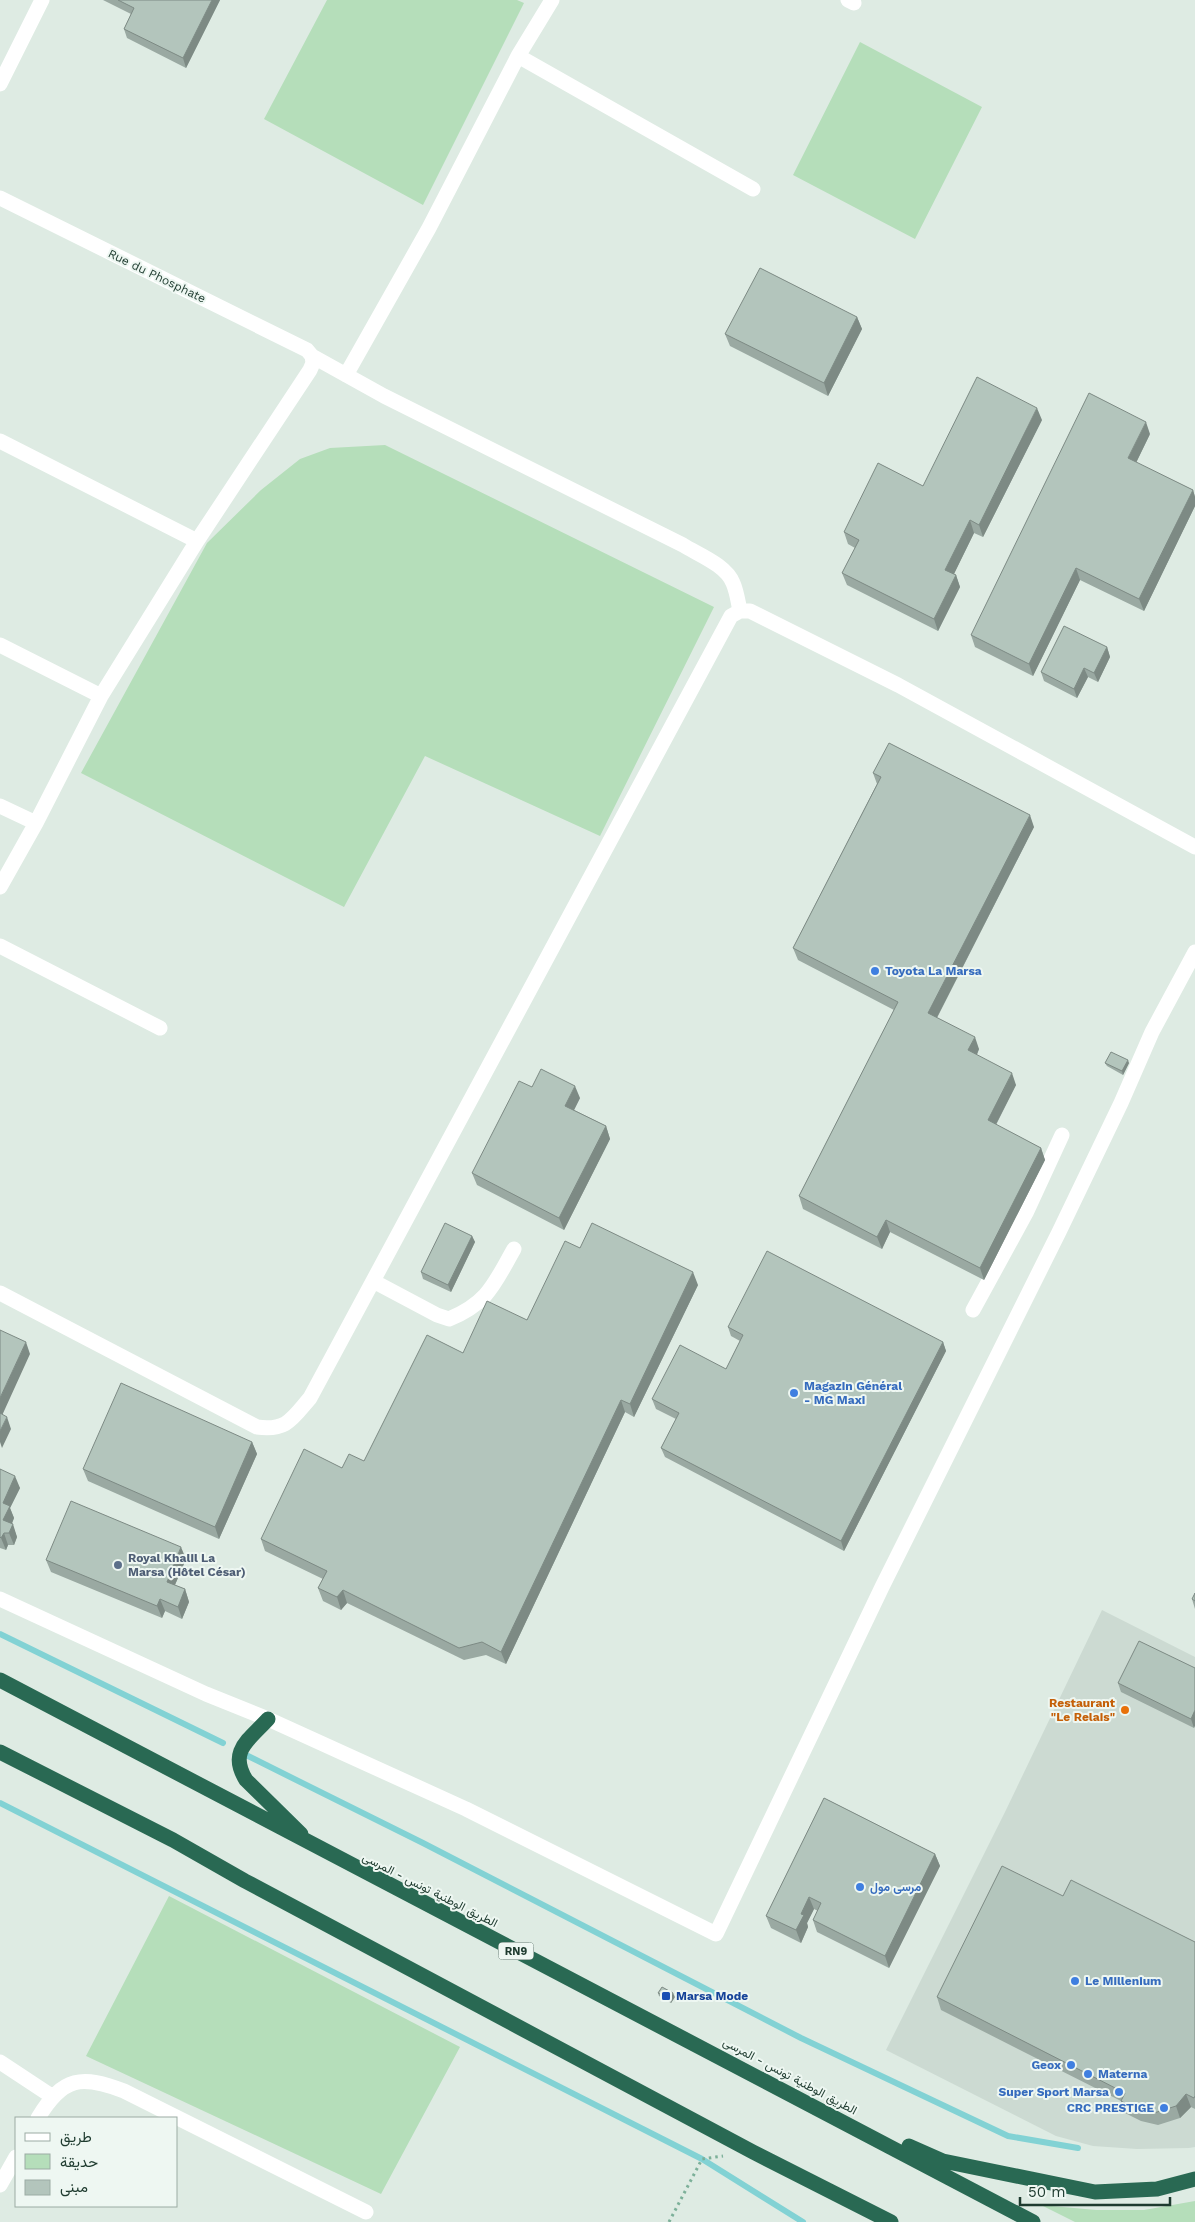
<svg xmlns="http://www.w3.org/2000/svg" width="1195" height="2222" viewBox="0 0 1195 2222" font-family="'Work Sans',Vazirmatn,sans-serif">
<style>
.built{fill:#ccdad2}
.green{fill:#b5deba}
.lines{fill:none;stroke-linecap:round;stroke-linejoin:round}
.stream{stroke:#82d2d4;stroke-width:6}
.path{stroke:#7cb099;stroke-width:3;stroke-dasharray:2.5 4;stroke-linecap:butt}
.minor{stroke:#fff;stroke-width:15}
.highway{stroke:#296953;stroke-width:15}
.wall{fill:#9aa9a2}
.shaded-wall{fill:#7d8a84}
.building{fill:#b3c5bc;stroke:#7d8a84}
.shop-dot{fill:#3f7fe0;stroke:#eef7f2;stroke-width:2}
.service-dot{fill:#5c6f8a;stroke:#eef7f2;stroke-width:2}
.food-dot{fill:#e8710a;stroke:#eef7f2;stroke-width:2}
.transit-dot{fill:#1a4fb4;stroke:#eef7f2;stroke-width:2}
.labels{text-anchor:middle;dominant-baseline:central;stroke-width:4;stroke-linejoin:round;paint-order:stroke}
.shield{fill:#eef7f2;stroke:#5c736a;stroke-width:1}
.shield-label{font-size:11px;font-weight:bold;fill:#1e3b2f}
.street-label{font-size:12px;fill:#1e3b2f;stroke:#eef7f2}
.shop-label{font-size:12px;font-weight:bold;fill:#366cbe;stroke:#eef7f2;text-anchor:start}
.service-label{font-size:12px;font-weight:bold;fill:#4e5e75;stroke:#eef7f2;text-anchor:start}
.food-label{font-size:12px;font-weight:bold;fill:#c56008;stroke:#eef7f2;text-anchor:end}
.transit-label{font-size:12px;font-weight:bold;fill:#164399;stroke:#eef7f2;text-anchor:start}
</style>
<rect width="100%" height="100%" fill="#deebe3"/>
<path class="built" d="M1102,1610L1195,1657V2147L1189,2148L1137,2149L1093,2146L1056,2136L886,2050L1005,1812Z"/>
<path class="green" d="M327,0H517L524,3L423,205L264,119Z
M860,42L982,107L915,239L793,175Z
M385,445L714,607L600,836L425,756L344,907L81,773L207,543L261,490L300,459L330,448Z
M169,1896L460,2047L381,2194L86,2056Z
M1195,2201V2222H1075L1041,2205L1096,2210H1144Z"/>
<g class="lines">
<path class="stream" d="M0,1634L223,1743
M244,1754L423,1843L801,2038L1008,2136L1078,2148
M0,1803L702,2159L803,2222"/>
<path class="path" d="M669,2222L702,2159L723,2156"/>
<path class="minor" d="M848,0L854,3
M518,56L753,189
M0,84L42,0
M0,198L307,350L312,356L384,396L683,545C699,555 726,565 733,583C737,592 738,602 740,611
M346,375L429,228L518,56L552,0
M0,441L197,541
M0,645L101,696
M0,806L36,823
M0,887L36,823L101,696L197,541L310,370L313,363L312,356
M0,946L160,1028
M373,1281L437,1315L449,1319C488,1303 494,1284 514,1249
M0,1293L257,1427C287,1431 292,1419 310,1398L731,616L740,611H750L898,685L1195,847
M973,1310L1026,1213L1062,1135
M0,1599L206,1694L268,1719L466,1809L716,1934L882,1587L1059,1232L1121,1103L1152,1032L1195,952
M0,2062L53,2097
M38,2118C63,2076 82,2075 124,2091L366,2212
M0,2185L16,2157"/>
<path class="highway" d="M0,1680C344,1862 690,2040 1033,2222
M268,1719C249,1740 228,1751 246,1780L301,1834
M0,1752L173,1840L245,1881L753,2152L891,2222
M909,2146L943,2161L1095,2192L1157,2189L1195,2179"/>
</g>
<path class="wall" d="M103,0H220L186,68L127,38L124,29L131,14Z
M857,317L862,329L828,396L730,346L725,334Z
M1042,420L983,537L974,533L954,574L956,575L960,587L938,631L847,585L842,573L855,548L848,544L844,532L923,486Z
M1150,434L1136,463L1193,490L1195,497V506L1144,611L1080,580L1033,676L975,647L971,635Z
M1107,647L1110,657L1098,682L1088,677L1077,698L1044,681L1041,672Z
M873,773L1034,827L937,1018L979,1049L977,1055L1016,1085L996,1125L1041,1148L1045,1160L984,1280L890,1232L882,1249L803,1209L799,1196L894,1010L798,960L793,948L877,784Z
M1105,1063H1129L1123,1075L1107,1066Z
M532,1087L580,1098L574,1110L606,1126L610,1139L564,1230L477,1185L472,1173Z
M472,1236L475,1242L451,1292L423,1279L421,1272Z
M580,1248L698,1285L634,1417L625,1412L506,1664L486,1655L464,1660L347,1603L341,1610L323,1601L318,1588L323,1579L265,1551L261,1539L342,1468L364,1461L463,1353L527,1320Z
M728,1327L943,1342L946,1351L844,1551L665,1457L661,1448L676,1419L656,1409L652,1399L726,1369L740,1341L731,1336Z
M252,1442L257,1454L219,1539L88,1481L83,1469Z
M0,1469L20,1488L10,1508L14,1518L12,1524L17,1537L14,1545H8L6,1550L0,1548Z
M186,1559L175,1585L185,1589L189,1602L182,1619L165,1611L162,1618L51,1572L46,1560Z
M1195,1593V1609L1192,1599Z
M1195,1668L1194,1728L1121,1692L1118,1683Z
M824,1798L935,1854L940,1866L889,1968L817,1932L813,1920L818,1911L814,1909L807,1923L808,1927L801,1943L771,1928L766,1916Z
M1063,1896L1195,1942V2109L1191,2107L1180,2118L1158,2125L1141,2121L1125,2113L1121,2101L941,2010L937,1997Z
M658,1993L675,1997L671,2003L659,1996Z"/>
<path class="shaded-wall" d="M212,0H220L186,68L183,58Z
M857,317L862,329L828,396L824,383Z
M1037,408L1042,420L983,537L979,525Z
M1146,422L1150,434L1132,471L1128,458Z
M1193,490L1195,497V506L1144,611L1139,599Z
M970,520L974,533L950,582L945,570Z
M1076,568L1080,580L1033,676L1029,664Z
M956,575L960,587L938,631L934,619Z
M1107,647L1110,657L1098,682L1094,673Z
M1084,668L1088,677L1077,698L1074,689Z
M1030,815L1034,827L933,1025L928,1013Z
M975,1037L979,1049L973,1063L968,1050Z
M1128,1060L1129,1063L1123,1075L1122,1071Z
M1012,1073L1016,1085L992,1132L988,1120Z
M575,1086L580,1098L570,1118L565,1106Z
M606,1126L610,1139L564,1230L559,1218Z
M1041,1148L1045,1160L984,1280L980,1268Z
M886,1220L890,1232L882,1249L877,1237Z
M472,1236L475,1242L451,1292L448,1285Z
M693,1272L698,1285L634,1417L630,1404Z
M26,1342L30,1354L0,1420V1398Z
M943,1342L946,1351L844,1551L841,1541Z
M621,1400L625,1412L506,1664L501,1652Z
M7,1417L11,1429L2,1448L0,1442V1431Z
M252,1442L257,1454L219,1539L215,1527Z
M15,1476L20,1488L10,1508L14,1518L8,1532L3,1520V1503Z
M13,1524L17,1537L14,1545L9,1533Z
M4,1533L8,1545L6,1550L1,1538Z
M181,1547L186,1559L171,1594L167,1582Z
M185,1589L189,1602L182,1619L178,1607Z
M343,1590L347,1603L341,1610L337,1597Z
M160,1599L165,1611L162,1618L157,1606Z
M1195,1710V1726L1194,1728L1191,1719Z
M935,1854L940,1866L889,1968L885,1956Z
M809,1897L814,1909L807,1923L808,1927L801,1943L796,1930L801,1914Z
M673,1993L675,1997L671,2003L670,1999Z
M1186,2094L1191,2107L1180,2118L1176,2106Z"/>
<path class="building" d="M118,0H212L183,58L124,29L134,8Z
M760,268L857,317L824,383L725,334Z
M977,377L1037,408L979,525L970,520L945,570L956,575L934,619L842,573L859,540L844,532L878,463L923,486Z
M1089,393L1146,422L1128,458L1193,490L1139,599L1076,568L1029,664L971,635Z
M1064,626L1107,647L1094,673L1084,668L1074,689L1041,672Z
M889,743L1030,815L928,1013L975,1037L968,1050L1012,1073L988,1120L1041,1148L980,1268L886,1220L877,1237L799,1196L898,1002L793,948L881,777L873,773Z
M1111,1052L1128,1060L1122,1071L1105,1063Z
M541,1069L575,1086L565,1106L606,1126L559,1218L472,1173L519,1081L532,1087Z
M445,1223L472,1236L448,1285L421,1272Z
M592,1223L693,1272L630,1404L621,1400L501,1652L482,1642L459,1648L343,1590L337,1597L318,1588L327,1571L261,1539L304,1449L342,1468L349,1454L364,1461L427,1335L463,1353L487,1301L527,1320L565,1241L580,1248Z
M767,1251L943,1342L841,1541L661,1448L679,1413L652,1399L680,1345L726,1369L743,1335L728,1327Z
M0,1330L26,1342L0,1398Z
M121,1383L252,1442L215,1527L83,1469Z
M0,1413L7,1417L0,1431Z
M0,1469L15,1476L3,1503L10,1506L3,1520L13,1524L9,1533H4L1,1538L0,1537Z
M71,1501L181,1547L167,1582L185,1589L178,1607L160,1599L157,1606L46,1560Z
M1195,1593V1601L1192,1599Z
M1139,1641L1195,1668V1710L1191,1719L1118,1683Z
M824,1798L935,1854L885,1956L813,1920L821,1903L809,1897L801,1914L804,1915L796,1930L766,1916Z
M1002,1866L1063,1896L1071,1880L1195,1942V2096L1194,2098L1186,2094L1176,2106L1154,2113L1136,2109L1121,2101L1125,2093L937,1997Z
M662,1987L673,1993L670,1999L658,1993Z"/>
<g class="shop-dot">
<circle cx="875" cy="971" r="5"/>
<circle cx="794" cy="1393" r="5"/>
<circle cx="860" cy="1887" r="5"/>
<circle cx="1075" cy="1981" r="5"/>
<circle cx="1071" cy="2065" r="5"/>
<circle cx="1088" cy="2074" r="5"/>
<circle cx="1119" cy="2092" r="5"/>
<circle cx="1164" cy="2108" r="5"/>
</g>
<circle class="service-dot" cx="118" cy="1565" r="5"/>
<circle class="food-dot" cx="1125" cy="1710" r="5"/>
<rect class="transit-dot" x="661" y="1991" width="10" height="10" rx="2.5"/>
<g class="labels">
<rect class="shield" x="498.5" y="1942.5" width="35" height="17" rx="4"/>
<g class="shield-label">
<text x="516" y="1951">RN9</text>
</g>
<g class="street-label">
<text transform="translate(157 276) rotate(26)">Rue du Phosphate</text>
<text transform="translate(430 1890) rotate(27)">الطريق الوطنية تونس - المرسى</text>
<text transform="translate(790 2076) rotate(28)">الطريق الوطنية تونس - المرسى</text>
</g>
<g class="shop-label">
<text x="885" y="971">Toyota La Marsa</text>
<text x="804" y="1386">Magazin Général<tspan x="804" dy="14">- MG Maxi</tspan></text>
<text x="870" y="1887">مرسى مول</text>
<text x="1085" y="1981">Le Millenium</text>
<text x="1061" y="2065" text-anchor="end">Geox</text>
<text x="1098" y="2074">Materna</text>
<text x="1109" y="2092" text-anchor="end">Super Sport Marsa</text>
<text x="1154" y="2108" text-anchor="end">CRC PRESTIGE</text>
</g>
<g class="service-label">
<text x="128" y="1558">Royal Khalil La<tspan x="128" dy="14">Marsa (Hôtel César)</tspan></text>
</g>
<g class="food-label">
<text x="1115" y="1703">Restaurant<tspan x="1115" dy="14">"Le Relais"</tspan></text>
</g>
<g class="transit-label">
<text x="676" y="1996">Marsa Mode</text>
</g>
</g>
<rect x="15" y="2117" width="162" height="90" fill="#eef7f2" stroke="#9baca4"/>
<rect x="25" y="2133" width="25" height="8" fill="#ffffff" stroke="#9baca4"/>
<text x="60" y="2142" font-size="15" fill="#1e3b2f">طريق</text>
<rect x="25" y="2154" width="25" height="15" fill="#b5deba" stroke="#9baca4"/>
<text x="60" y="2167" font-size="15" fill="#1e3b2f">حديقة</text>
<rect x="25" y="2180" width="25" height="15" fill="#b3c5bc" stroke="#9baca4"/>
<text x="60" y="2192" font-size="15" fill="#1e3b2f">مبنى</text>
<path d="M1020 2197v8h150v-8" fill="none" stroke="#1e3b2f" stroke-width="2.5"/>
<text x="1028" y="2197" font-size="15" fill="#1e3b2f" stroke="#eef7f2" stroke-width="4" paint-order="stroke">50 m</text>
</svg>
